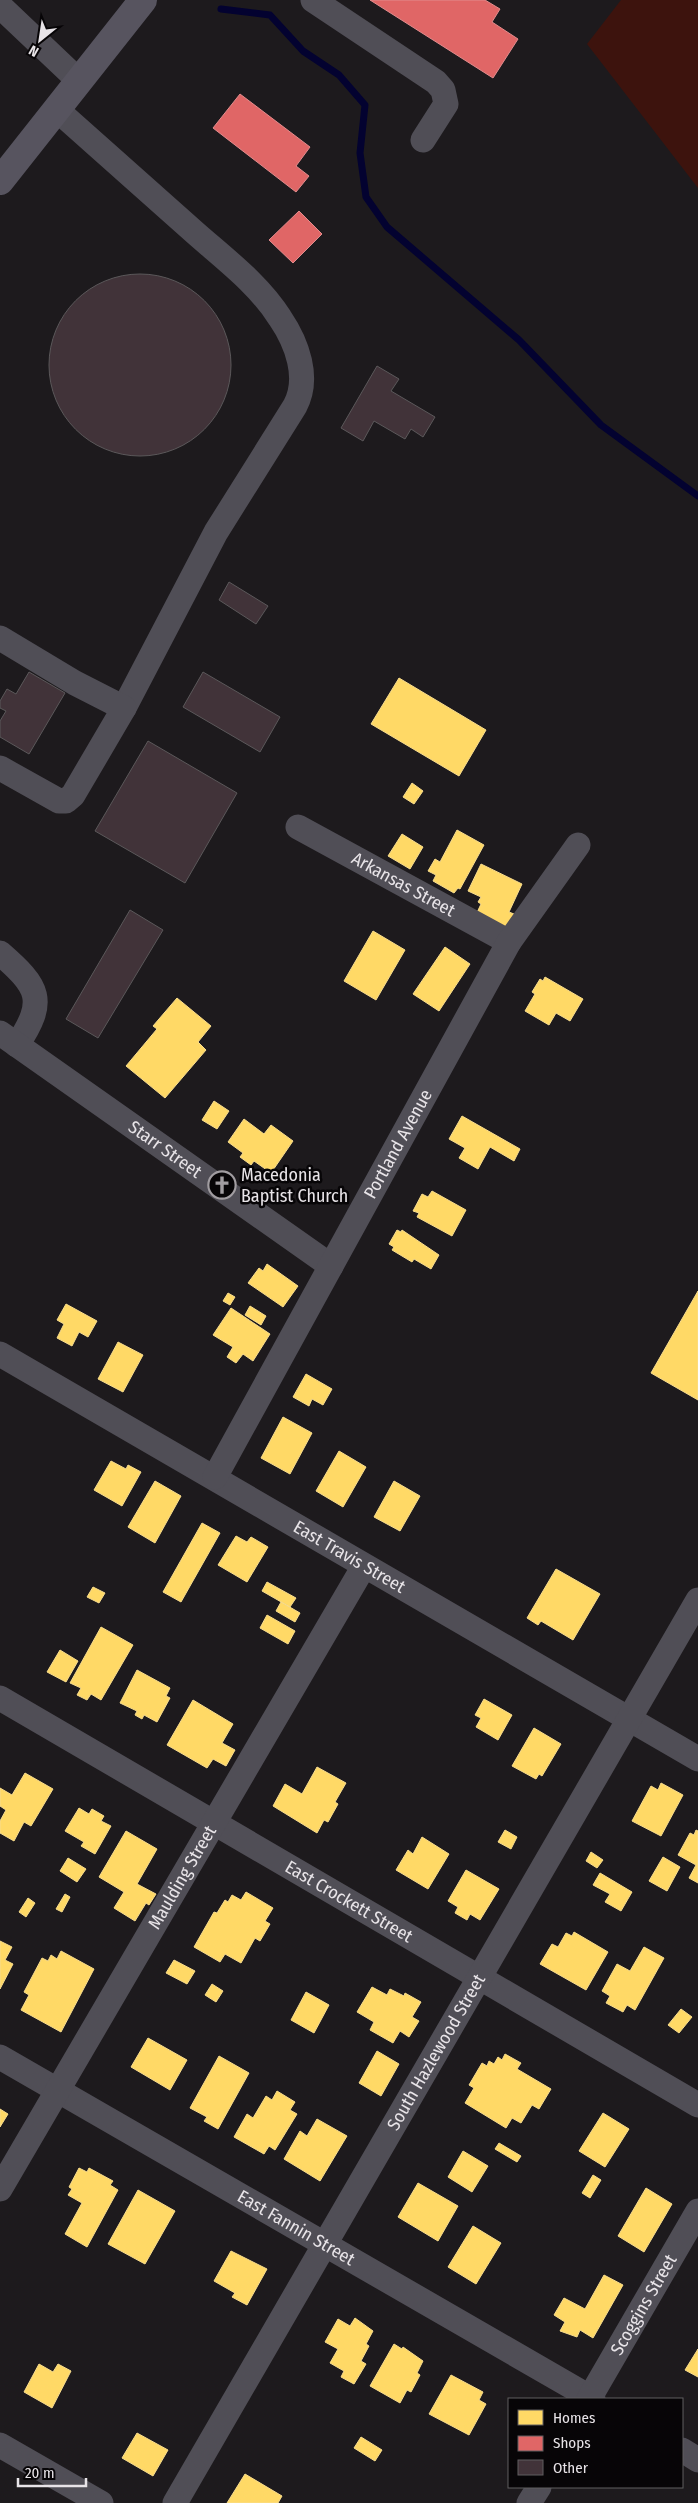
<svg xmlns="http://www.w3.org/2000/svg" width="698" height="2503" viewBox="0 0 698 2503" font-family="'Fira Sans Condensed',sans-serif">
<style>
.green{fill:#3d130d}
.homes{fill:#ffd966;stroke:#f8dc8d}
.shops{fill:#e06666;stroke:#e28c8d}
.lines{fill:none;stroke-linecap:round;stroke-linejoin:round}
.stream{stroke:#030230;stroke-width:7}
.building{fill:#413339;stroke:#5b585a}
.minor{stroke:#504e56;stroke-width:25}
.highway{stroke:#57545f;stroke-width:28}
.labels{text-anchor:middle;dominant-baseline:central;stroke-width:5;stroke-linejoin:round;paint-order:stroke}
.street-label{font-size:18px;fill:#e8e4e8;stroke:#070507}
.poi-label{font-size:18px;fill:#e8e4e8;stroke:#070507;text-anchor:start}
</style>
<rect width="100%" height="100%" fill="#1d1a1d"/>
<path class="green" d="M621,0H698V188L587,44Z"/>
<path class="homes" d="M399,678L486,730L459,776L371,724Z
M412,783L423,791L414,804L403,797Z
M457,830L484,845L460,889L458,888L454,893L433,881L436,875L428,871L435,859L440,862Z
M402,834L423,847L410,869L388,856Z
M481,864L522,884L509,912L514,914L504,934L474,919L481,904L478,902L481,897L468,891Z
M373,931L405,950L376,1000L344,981Z
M445,947L470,964L439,1011L413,994Z
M545,977L583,999L570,1021L556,1013L549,1025L525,1011L535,994L532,992L540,979L543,981Z
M177,998L211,1026L198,1042L206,1050L165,1098L126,1066L157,1029L153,1026Z
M214,1101L229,1111L217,1129L202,1120Z
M462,1116L520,1149L514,1161L490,1147L478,1169L459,1158L465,1148L449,1139Z
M244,1119L264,1134L271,1125L293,1141L271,1173L254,1161L251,1165L240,1157L243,1153L228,1142Z
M432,1191L466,1210L452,1236L417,1217L419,1213L413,1211L422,1194L428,1197Z
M397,1230L401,1232L402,1230L439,1255L431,1269L414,1259L412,1262L392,1250L394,1247L389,1244Z
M267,1264L298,1286L283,1307L248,1283L259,1268L263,1271Z
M698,1291V1400L651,1373Z
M228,1293L235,1297L230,1305L223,1301Z
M66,1304L97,1321L88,1337L79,1332L72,1346L57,1338L64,1324L57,1320Z
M250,1306L266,1316L261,1325L245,1315Z
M231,1308L270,1334L253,1361L243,1354L236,1363L227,1357L233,1347L213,1335Z
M118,1342L143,1355L123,1392L98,1379Z
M306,1374L332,1389L323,1405L312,1399L309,1406L293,1397Z
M283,1417L312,1433L290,1474L261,1458Z
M339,1451L366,1467L343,1507L316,1491Z
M111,1461L126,1469L128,1465L141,1472L122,1506L94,1490Z
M155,1481L181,1496L155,1543L128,1527Z
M394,1481L420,1496L400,1531L374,1517Z
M202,1523L220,1533L181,1602L163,1592Z
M236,1536L247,1542L251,1537L268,1547L247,1582L218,1565Z
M556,1569L600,1594L573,1640L541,1621L538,1625L527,1618Z
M267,1582L296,1598L290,1607L262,1591Z
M93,1587L105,1593L99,1603L87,1597Z
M281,1602L300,1613L295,1622L276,1611Z
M267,1615L295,1631L288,1644L260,1628Z
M101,1627L133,1645L101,1700L91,1694L87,1700L77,1695L81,1688L70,1683Z
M60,1650L78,1661L66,1682L47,1672Z
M137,1670L170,1688L166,1696L170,1698L157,1722L144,1715L142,1719L135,1715L137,1711L120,1703Z
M484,1699L512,1715L498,1740L476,1727L481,1718L475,1715Z
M193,1700L233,1724L222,1743L235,1750L226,1766L213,1759L207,1768L167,1745Z
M534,1728L561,1744L542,1776L539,1774L536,1779L512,1766Z
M317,1767L346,1783L335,1802L338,1804L328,1822L324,1820L317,1833L273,1806L285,1784L302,1794Z
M25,1773L53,1789L31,1826L24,1822L14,1841L0,1833V1821L6,1810L0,1806V1788L12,1795Z
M661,1783L683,1795L661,1836L632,1821L651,1786L658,1790Z
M79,1808L89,1814L92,1809L104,1816L101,1821L111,1826L95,1854L81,1846L84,1842L65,1831Z
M505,1830L517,1837L511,1849L498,1842Z
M696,1830L698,1831V1883L689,1878L696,1865L678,1855L690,1833L694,1835Z
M126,1831L157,1849L137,1884L156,1894L149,1905L146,1903L135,1921L114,1908L124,1892L99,1877Z
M422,1837L449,1854L428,1889L396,1870L408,1850L413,1854Z
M591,1852L603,1860L597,1868L586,1861Z
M663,1857L680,1867L667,1891L649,1881Z
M68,1858L86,1869L77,1882L60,1871Z
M466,1870L499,1889L480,1920L470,1914L467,1920L455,1913L458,1907L448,1901Z
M600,1873L632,1892L621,1911L605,1902L610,1894L593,1885Z
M246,1892L273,1908L265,1921L270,1924L260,1941L255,1938L241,1963L225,1954L220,1962L194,1947L214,1912L217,1913L225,1900L228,1902L232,1895L241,1900Z
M65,1894L70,1897L62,1912L56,1909Z
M28,1898L35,1903L26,1917L19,1912Z
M574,1932L608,1952L586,1990L540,1964L552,1944L558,1947L566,1933L572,1936Z
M0,1941L12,1947L5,1960L13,1964L0,1989Z
M644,1947L664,1958L635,2010L627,2005L623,2012L606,2003L610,1996L602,1991L617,1964L630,1971Z
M61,1951L94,1969L61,2032L21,2010L29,1995L24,1992L42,1958L48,1961L51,1955L57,1959Z
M174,1960L195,1971L187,1984L166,1973Z
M212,1984L223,1991L216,2002L205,1995Z
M372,1987L387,1995L390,1989L404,1996L405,1993L421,2002L412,2017L419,2021L409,2037L400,2031L393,2043L370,2030L374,2022L357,2012Z
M306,1992L329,2005L314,2033L291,2020Z
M681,2009L692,2017L679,2033L668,2025Z
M148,2038L187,2060L170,2090L131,2067Z
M377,2051L399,2064L381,2096L359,2083Z
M505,2054L521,2063L517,2069L551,2089L539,2109L532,2105L521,2123L512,2118L506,2128L465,2103L474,2088L469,2085L482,2063L487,2066L489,2061L494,2064L498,2057L502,2060Z
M219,2056L249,2073L218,2129L204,2121L207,2117L190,2108Z
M277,2091L295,2102L290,2110L297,2114L275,2150L269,2146L264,2154L234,2137L247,2114L253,2118L266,2096L272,2100Z
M0,2109L8,2114L0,2127Z
M603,2113L629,2129L605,2167L579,2151Z
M317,2119L347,2136L320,2181L284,2159L300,2131L307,2136Z
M499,2143L521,2156L517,2162L495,2149Z
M463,2151L488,2166L472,2192L448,2177Z
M79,2168L87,2172L89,2168L113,2181L110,2185L118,2190L87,2247L65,2234L82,2203L68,2195L72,2189L69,2187Z
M593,2175L601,2180L590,2198L582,2193Z
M418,2183L458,2206L438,2241L398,2217Z
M646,2188L672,2204L644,2252L618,2236Z
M138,2190L175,2211L145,2264L108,2244Z
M473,2226L501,2243L476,2284L448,2267Z
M231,2251L267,2269L247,2305L232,2297L235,2293L214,2281Z
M604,2275L623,2285L593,2338L580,2330L577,2337L560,2331L565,2322L554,2315L564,2298L585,2309Z
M355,2318L373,2331L366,2344L369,2346L361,2361L366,2364L354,2384L341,2377L344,2371L330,2363L338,2349L325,2342L338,2319L350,2326Z
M394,2344L402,2349L403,2347L423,2361L417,2373L420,2375L411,2392L407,2390L400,2403L370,2386Z
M698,2349V2377L685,2370Z
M39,2364L53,2372L58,2364L71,2371L52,2408L24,2392Z
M451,2375L483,2392L479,2400L486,2404L469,2435L429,2414Z
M137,2433L168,2450L153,2476L122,2458Z
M361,2437L382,2450L375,2461L354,2448Z
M245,2474L282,2496L278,2503H227Z"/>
<path class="shops" d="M370,0H485L500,9L492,22L518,39L493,78Z
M240,94L310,147L296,166L309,176L296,192L213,128Z
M299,211L322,234L293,263L269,240Z"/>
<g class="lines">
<path class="stream" d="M221,9L270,15L303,51L339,75L365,105L360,153L366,197L387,227L519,340L601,425L698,496"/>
</g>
<path class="building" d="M49 365a91 91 0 1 1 182 0a91 91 0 1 1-182 0Z
M377,366L399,379L391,391L435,417L423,437L411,429L405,439L374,421L363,441L341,428Z
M229,582L268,606L256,624L219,600Z
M29,672L65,693L29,754L0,737V721L6,711L0,708V701L7,689L16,694Z
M203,672L280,717L260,752L183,707Z
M148,741L237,793L185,883L95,831Z
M130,910L163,930L98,1038L66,1019Z"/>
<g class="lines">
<g class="minor">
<path d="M313,0L436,82L443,90L446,104L423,140"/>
<path d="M0,6L78,80"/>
<path d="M56,109C101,149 146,189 192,230C222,257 258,283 280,318C297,343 310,378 295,406L216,532L124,708"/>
<path d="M0,638L75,683L124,708L73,795L66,801H59L0,768"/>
<path id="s1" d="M298,827L509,942"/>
<path d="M0,953C39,987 47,1000 17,1045"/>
<path id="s2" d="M0,1033L331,1266"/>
<path id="s3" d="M0,1354L698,1759"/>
<path id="s4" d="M215,1477L509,942L578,845"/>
<path id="s5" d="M0,1698L698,2105"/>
<path id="s6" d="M0,2057L593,2399"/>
<path id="s7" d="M0,2189L364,1566"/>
<path id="s8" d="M589,2399L698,2211"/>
<path d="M0,2445L101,2503"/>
<path d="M682,2450L698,2460"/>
<path id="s9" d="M175,2503L698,1600"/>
<path d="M529,2503L539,2487"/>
</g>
<path class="highway" d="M0,181L143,0"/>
</g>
<defs>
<g id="church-ring" transform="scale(1.4375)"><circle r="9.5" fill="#070507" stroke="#a19da1" stroke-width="1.5"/><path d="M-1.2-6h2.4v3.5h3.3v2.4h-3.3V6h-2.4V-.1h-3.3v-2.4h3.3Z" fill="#a19da1"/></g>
</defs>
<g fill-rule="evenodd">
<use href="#church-ring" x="222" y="1185"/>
</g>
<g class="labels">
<g class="street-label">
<text stroke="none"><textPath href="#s1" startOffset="120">Arkansas Street</textPath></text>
<text stroke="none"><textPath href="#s4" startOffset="380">Portland Avenue</textPath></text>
<text stroke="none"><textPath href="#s2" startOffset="202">Starr Street</textPath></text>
<text stroke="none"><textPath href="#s3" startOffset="404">East Travis Street</textPath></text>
<text stroke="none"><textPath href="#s7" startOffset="361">Maulding Street</textPath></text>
<text stroke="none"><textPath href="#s5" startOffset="404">East Crockett Street</textPath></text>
<text stroke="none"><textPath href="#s9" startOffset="521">South Hazlewood Street</textPath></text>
<text stroke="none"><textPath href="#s6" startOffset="342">East Fannin Street</textPath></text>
<text stroke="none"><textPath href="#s8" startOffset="109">Scoggins Street</textPath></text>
</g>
<g class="poi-label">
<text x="241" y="1175">Macedonia<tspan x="241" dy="21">Baptist Church</tspan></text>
</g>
</g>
<rect x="508" y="2398" width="175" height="90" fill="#070507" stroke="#615e61"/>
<rect x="518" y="2410" width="25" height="15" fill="#ffd966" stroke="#615e61"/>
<text x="553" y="2423" font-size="15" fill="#e8e4e8">Homes</text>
<rect x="518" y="2436" width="25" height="15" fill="#e06666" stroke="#615e61"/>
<text x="553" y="2448" font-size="15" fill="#e8e4e8">Shops</text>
<rect x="518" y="2460" width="25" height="15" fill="#413339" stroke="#615e61"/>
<text x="553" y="2473" font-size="15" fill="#e8e4e8">Other</text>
<g transform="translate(40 40) rotate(210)" stroke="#070507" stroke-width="4" paint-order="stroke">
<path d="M0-4L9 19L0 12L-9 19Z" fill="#e8e4e8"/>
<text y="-8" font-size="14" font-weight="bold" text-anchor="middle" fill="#e8e4e8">N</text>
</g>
<path d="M18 2478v8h68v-8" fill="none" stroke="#e8e4e8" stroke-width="2.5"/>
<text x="25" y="2478" font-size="15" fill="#e8e4e8" stroke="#070507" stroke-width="4" paint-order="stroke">20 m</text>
</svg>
